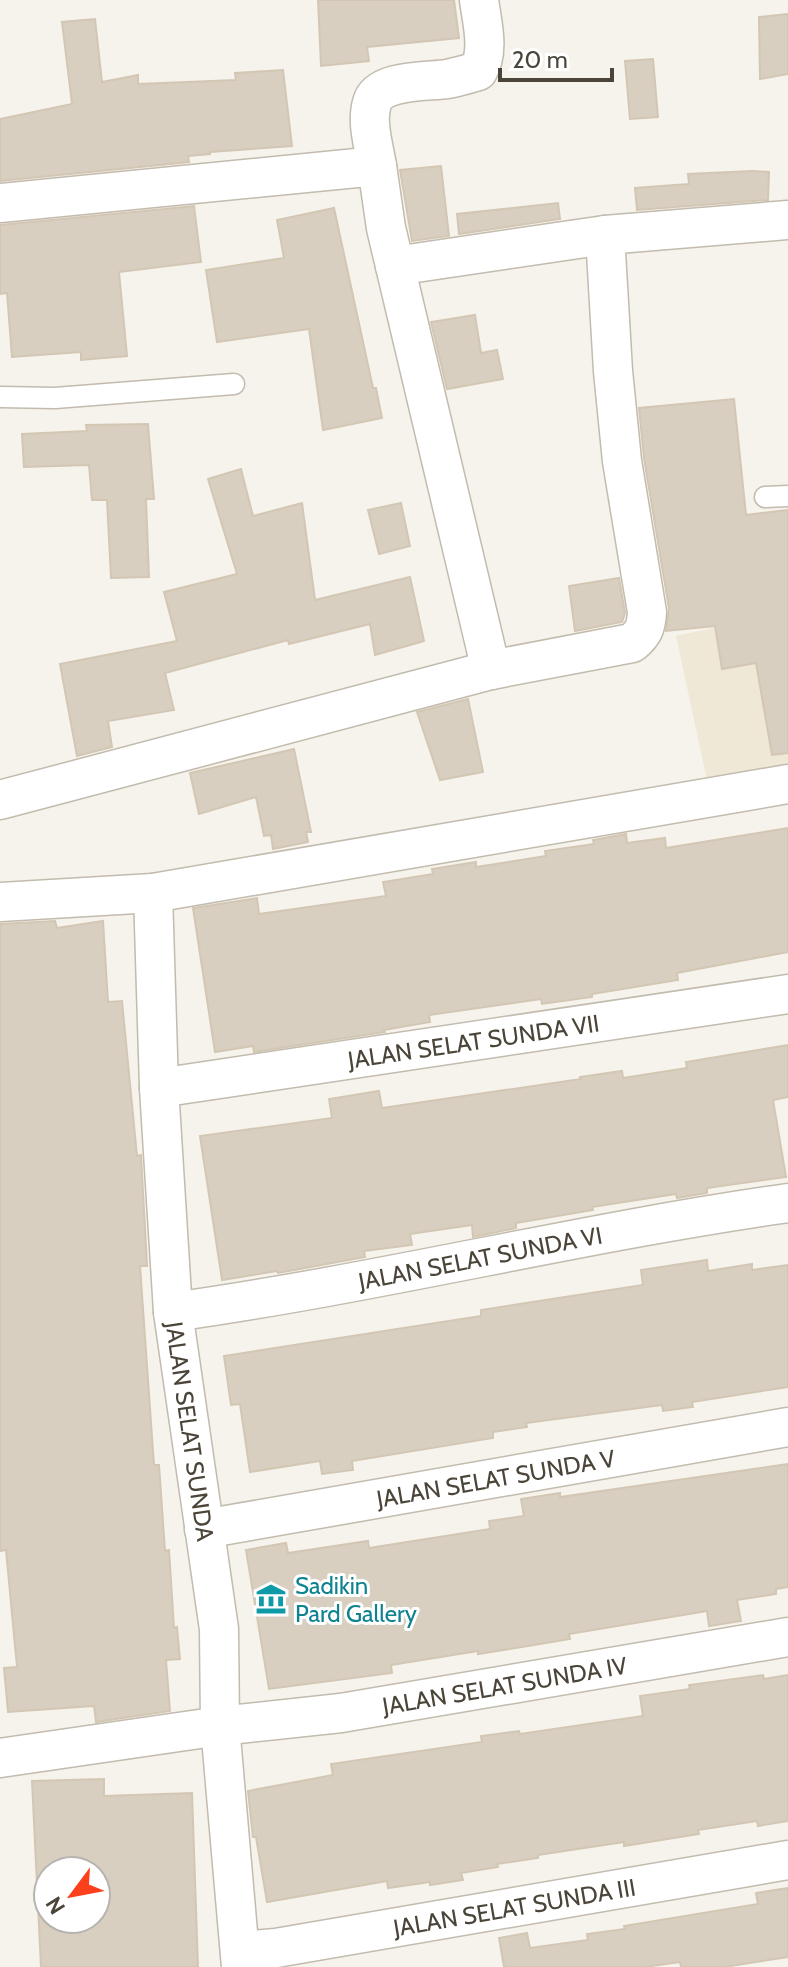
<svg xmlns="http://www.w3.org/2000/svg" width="788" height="1967" viewBox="0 0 788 1967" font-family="Cabin,sans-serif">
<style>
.education{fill:#efe8d6}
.building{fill:#d8cfc1;stroke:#d3c7b4;stroke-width:2;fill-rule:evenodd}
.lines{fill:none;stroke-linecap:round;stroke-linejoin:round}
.service-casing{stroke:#c2bbae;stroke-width:23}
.minor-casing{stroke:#c2bbae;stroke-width:41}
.service{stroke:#fff;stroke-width:20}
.minor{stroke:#fff;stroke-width:38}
.labels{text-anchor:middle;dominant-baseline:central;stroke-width:6;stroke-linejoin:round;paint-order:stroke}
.street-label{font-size:24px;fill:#4b4439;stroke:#fff}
.culture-label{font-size:24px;fill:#0d838f;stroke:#fff;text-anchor:start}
</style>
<rect width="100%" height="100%" fill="#f6f3ec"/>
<path class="education" d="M788,612V769L708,785L676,636Z"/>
<path class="building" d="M318,0H454L459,38L367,47L369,61L321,66Z
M788,14V74L760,79L759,17Z
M95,19L102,82L138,75V84L236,80L235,73L283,70L292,146L210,152V154L188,156L189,162L0,181V119L72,104L62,22Z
M653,59L658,117L630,119L625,61Z
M441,166L449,236L412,241L400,170Z
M753,171L769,172L768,200L637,210L635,188L689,184L688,174Z
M558,203L560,219L459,234L457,214Z
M194,206L201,262L119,272L127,356L81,360V352L12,357L7,293L0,294V225Z
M334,208L373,388H376L382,418L323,430L309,329L217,342L206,270L284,258L277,220Z
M475,315L481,353L497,350L503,379L447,389L431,322Z
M734,399L746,515L788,510V753L772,755L756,663L722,669L715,626L666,631L669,608L644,458L639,408Z
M148,424L154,499H146L149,577L111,578L107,500H92L89,465L24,467L22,434L87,431L86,425Z
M241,469L253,516L302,503L315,600L410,577L424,641L375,655L370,624L289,644L288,640L165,673L174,710L108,721L112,747L77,756L60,664L177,641L164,592L237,574L208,479Z
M401,503L410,546L379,554L368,510Z
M619,578L625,613L622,622L575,631L569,586Z
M468,699L483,772L440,780L417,712Z
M294,749L311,832H306L308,842L273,849L271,835L264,836L256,797L199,814L190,773Z
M788,828V952L677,973L678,980L592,994V997L542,1004L541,999L429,1015L430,1022L384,1030L385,1032L254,1052L253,1046L215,1052L193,908L257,898L259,914L386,896L383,882L433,874L432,869L476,862V867L546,856L545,851L594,844L593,840L626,834L627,843L665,838L666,848Z
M55,921L57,928L103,921L108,1002L122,1001L137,1156L141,1155L147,1266H140L154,1465H159L165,1551L169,1550L174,1628L177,1627L180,1659L166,1660L170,1711L96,1722L94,1706L8,1712L4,1668L17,1667L6,1550L0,1551V924Z
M788,1045V1097L773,1100L786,1177L707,1188V1193L677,1198L676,1194L592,1207L593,1210L516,1223V1228L473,1237L472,1225L410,1234L412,1245L364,1251L365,1257L278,1273L277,1271L222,1280L200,1136L332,1118L329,1099L379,1091L382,1108L581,1079L580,1077L622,1071L623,1078L687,1068L686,1062Z
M707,1260L708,1271L752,1264V1270L788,1265V1387L692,1402L693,1407L663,1411L662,1405L526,1423L527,1427L493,1432V1438L352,1461L353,1470L322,1474L320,1461L250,1472L240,1404L231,1405L224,1356L481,1316V1310L643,1285L641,1270Z
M788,1464V1587L776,1589V1594L737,1600L741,1621L709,1626L707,1611L569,1634L570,1639L528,1646L478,1654V1651L391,1665L392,1673L269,1689L246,1550L286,1543L288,1553L368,1541L369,1548L490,1529L489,1521L524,1516L521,1499L560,1493V1497Z
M763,1675L764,1679L788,1675V1821L758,1826L757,1821L698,1830L699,1834L624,1846V1842L538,1855V1858L497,1864L498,1867L461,1873L463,1880L430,1885V1882L388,1888L387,1881L267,1902L256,1837H253L248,1791L333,1775L331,1764L482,1742L481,1736L519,1731L520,1734L643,1716L640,1696L690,1689L689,1685Z
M104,1779V1796L192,1793L198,1967H41L32,1781ZM48,1871H96V1919H48Z
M788,1888V1957L724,1967H681L680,1962L645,1967H504L499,1938L527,1933L530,1948L588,1940L587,1934L625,1929L624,1926L758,1904L756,1893Z"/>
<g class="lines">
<g class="service-casing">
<path id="service" d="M0,397L55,398L234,384
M765,497L788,496"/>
</g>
<g class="minor-casing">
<g id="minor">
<path d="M377,166C374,147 366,122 372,103C378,79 428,82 447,79C458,77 468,74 478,71C490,51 482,22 479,0"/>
<path d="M0,203L377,166L386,228L491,670"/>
<path d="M395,266L605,235"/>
<path d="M0,800L491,670L632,643C644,633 646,627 647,612L622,461L613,371L605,235L788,220"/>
<path id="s1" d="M153,893L159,1088L173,1312L219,1629L220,1726L241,1967"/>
<path d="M0,902L153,893L788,784"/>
<path id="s2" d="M159,1088L788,994"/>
<path id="s3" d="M173,1312C380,1283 582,1232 788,1203"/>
<path id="s4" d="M204,1529L788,1427"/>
<path id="s5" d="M0,1758L220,1726L341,1713L788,1637"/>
<path id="s6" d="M240,1951L276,1948L788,1860"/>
</g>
</g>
<use href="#service" class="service"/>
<use href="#minor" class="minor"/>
</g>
<defs>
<g id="museum-bare" transform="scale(2.4)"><path d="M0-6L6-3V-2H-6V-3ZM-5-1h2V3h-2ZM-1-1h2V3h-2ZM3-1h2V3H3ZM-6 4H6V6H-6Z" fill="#0f9aa8" stroke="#fff" stroke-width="2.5" paint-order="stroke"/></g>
</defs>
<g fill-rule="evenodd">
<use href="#museum-bare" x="271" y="1599"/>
</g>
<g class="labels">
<g class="street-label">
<text stroke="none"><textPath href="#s2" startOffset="318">JALAN SELAT SUNDA VII</textPath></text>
<text stroke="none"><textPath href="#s3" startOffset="312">JALAN SELAT SUNDA VI</textPath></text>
<text stroke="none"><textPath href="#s1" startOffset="540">JALAN SELAT SUNDA</textPath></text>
<text stroke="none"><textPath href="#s4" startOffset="296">JALAN SELAT SUNDA V</textPath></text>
<text stroke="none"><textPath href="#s5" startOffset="510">JALAN SELAT SUNDA IV</textPath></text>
<text stroke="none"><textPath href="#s6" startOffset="278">JALAN SELAT SUNDA III</textPath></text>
</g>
<g class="culture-label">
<text x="295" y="1585">Sadikin<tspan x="295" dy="28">Pard Gallery</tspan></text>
</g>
</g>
<g transform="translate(72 1895) rotate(238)"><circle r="38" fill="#ffffff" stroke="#b7b4b0" stroke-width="2"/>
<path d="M0-6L14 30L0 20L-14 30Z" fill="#fc3f1d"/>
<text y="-12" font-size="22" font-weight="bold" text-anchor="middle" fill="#4b4439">N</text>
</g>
<path d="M500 68v12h112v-12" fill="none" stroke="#4b4439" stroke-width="4"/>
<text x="512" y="68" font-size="24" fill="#4b4439" stroke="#ffffff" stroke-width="6" paint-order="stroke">20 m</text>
</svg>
